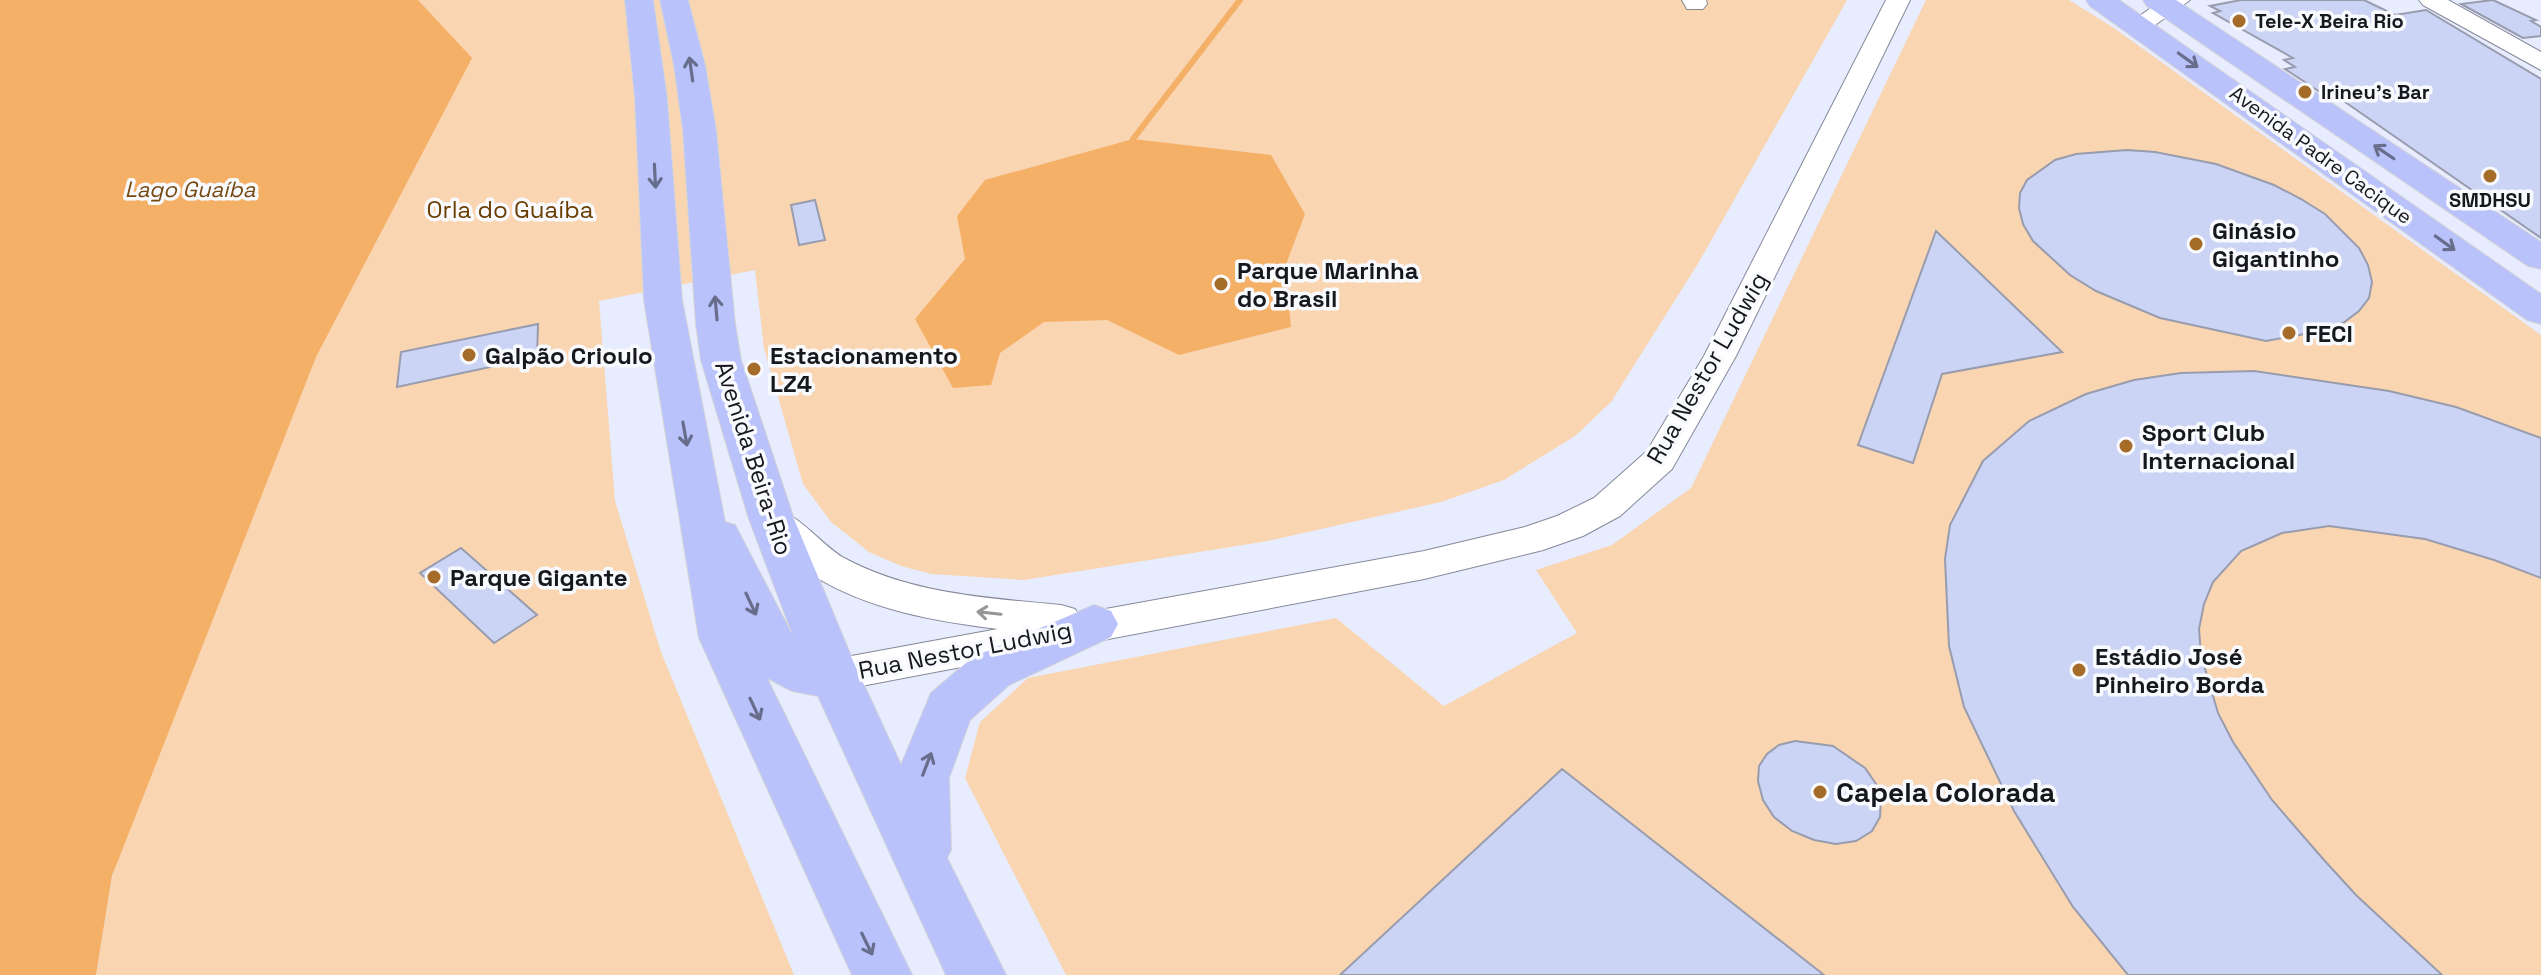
<svg xmlns="http://www.w3.org/2000/svg" width="2541" height="975" viewBox="0 0 2541 975" font-family="'Space Grotesk',sans-serif">
<style>
.green{fill:#f9d5b1}
.water{fill:#f5b067}
.lines{fill:none;stroke-linecap:round;stroke-linejoin:round}
.stream{stroke:#f5b067;stroke-width:6}
.building{fill:#ccd4f6;stroke:#989cad;stroke-width:2}
.minor-casing{stroke:#858999;stroke-width:2}
.major-casing{stroke:#d5d5d6;stroke-width:2}
.minor{fill:#fff;fill-rule:evenodd}
.major{fill:#b9c2fb;fill-rule:evenodd}
.oneway{stroke:#686d8c}
.oneway2{stroke:#97979a}
.poi-dot{fill:#a46b29;stroke:#f9fafd;stroke-width:3}
.labels{text-anchor:middle;dominant-baseline:central;stroke-width:7;stroke-linejoin:round;paint-order:stroke}
.far-poi-label{font-size:20px;font-weight:bold;fill:#17181e;stroke:#f9fafd;text-anchor:start}
.far-street-label{font-size:20px;fill:#17181e;stroke:#f9fafd}
.far-water-label{font-size:22px;font-style:italic;fill:#764912;stroke:#f9fafd}
.park-label{font-size:24px;fill:#6a3e00;stroke:#f9fafd}
.poi-label{font-size:24px;font-weight:bold;fill:#17181e;stroke:#f9fafd;text-anchor:start}
.street-label{font-size:24px;fill:#17181e;stroke:#f9fafd}
.near-poi-label{font-size:28px;font-weight:bold;fill:#17181e;stroke:#f9fafd;text-anchor:start}
</style>
<rect width="100%" height="100%" fill="#e7ecfe"/>
<path class="green" d="M405,0H1847L1699,262L1611,402L1575,436L1504,480L1441,502L1268,541L1024,580L931,574L901,566L869,552L831,522L803,484L764,348L755,270L599,301L615,501L661,652L794,975H96L112,877Z
M1926,0H2069L2114,28L2541,335V975H1066L965,778L980,722L1028,678L1336,618L1444,706L1577,633L1536,570L1612,545L1691,488Z"/>
<path class="water" d="M0,0H418L472,58L316,357L112,876L96,975H0Z
M1133,139L1271,155L1305,214L1285,267L1291,327L1179,355L1107,320L1044,322L1000,353L991,385L953,388L915,319L965,259L957,216L985,180Z"/>
<g class="lines">
<path class="stream" d="M1133,139L1240,0"/>
</g>
<path class="building" d="M2241,0H2364L2395,15L2426,10L2541,79V238L2345,102L2331,93L2323,94L2285,69L2295,67L2284,60L2293,58L2213,13L2220,11L2210,6Z
M2493,0L2536,20L2531,21L2541,27V36L2523,38L2461,4Z
M2127,150L2155,152L2216,164L2274,185L2301,199L2325,214L2359,248L2368,265L2372,282L2369,298L2359,311L2343,323L2321,331L2266,341L2160,318L2096,291L2070,275L2033,241L2023,224L2019,208L2020,193L2027,180L2055,160L2076,154Z
M815,200L825,240L799,245L791,205Z
M1936,231L2062,352L1942,374L1913,463L1858,445Z
M538,324L537,357L397,387L401,352Z
M2254,371L2389,391L2456,407L2541,438V578L2494,560L2425,539L2329,526L2282,533L2241,551L2213,582L2204,604L2199,629L2201,655L2218,713L2233,742L2272,800L2324,860L2356,895L2442,975H2128L2073,907L2014,811L1964,707L1949,646L1945,559L1950,525L1983,461L2029,421L2086,394L2134,380L2181,373Z
M461,548L537,615L494,643L420,573Z
M1795,741L1833,746L1865,768L1876,784L1881,799L1880,817L1872,831L1856,841L1836,844L1814,840L1792,831L1774,817L1763,800L1758,781L1759,766L1767,754L1779,745Z
M1562,769L1824,975H1340Z"/>
<g class="lines">
<g class="minor-casing">
<path id="minor" d="M1682,0H1706L1707,4L1703,9H1687Z
M1886,0H1910L1736,356L1672,469L1620,516L1583,536L1543,550L1424,579L835,691L821,687L815,675L821,663L835,659L998,629C934,621 869,610 814,576C792,563 775,544 756,528L751,519L756,510C790,499 816,542 844,558C911,594 987,598 1061,605L1075,609L1078,614L1424,551L1525,527L1557,516L1594,498L1647,451L1704,356Z
M2162,0H2190L2148,30H2130L2127,25Z
M2419,0H2448L2541,52V70L2423,5Z"/>
</g>
<g class="major-casing">
<path id="major" d="M625,0H653L667,98L682,300L725,522L735,525L794,638L749,519L701,360L696,324L683,130L674,65L660,0H688L705,65L716,130L735,324L741,360L794,519L853,661L901,765L931,693L973,657L1094,605L1111,611L1118,624L1111,637L1009,685L970,720L949,778L951,850L947,858L1006,975H946L818,696L792,691L767,678L912,975H852L699,638L644,300L635,98Z
M2086,0H2119L2541,294V324L2527,320L2090,6Z
M2143,0H2176L2541,242V269L2528,266L2147,6Z"/>
</g>
<use href="#minor" class="minor"/>
<use href="#major" class="major"/>
</g>
<defs><path id="oneway-shaft" d="M-6 0H5M1.5-3L5.5 0L1.5 3" fill="none" stroke-width="1.6" stroke-linecap="round" stroke-linejoin="round" transform="scale(2)"/></defs>
<g class="oneway">
<use href="#oneway-shaft" transform="translate(2188 60) rotate(36)"/>
<use href="#oneway-shaft" transform="translate(691 69) rotate(-98)"/>
<use href="#oneway-shaft" transform="translate(2384 152) rotate(-146)"/>
<use href="#oneway-shaft" transform="translate(655 176) rotate(87)"/>
<use href="#oneway-shaft" transform="translate(2445 243) rotate(36)"/>
<use href="#oneway-shaft" transform="translate(716 308) rotate(-95)"/>
<use href="#oneway-shaft" transform="translate(685 434) rotate(80)"/>
<use href="#oneway-shaft" transform="translate(751 604) rotate(65)"/>
<use href="#oneway-shaft" transform="translate(755 709) rotate(65)"/>
<use href="#oneway-shaft" transform="translate(927 764) rotate(-69)"/>
<use href="#oneway-shaft" transform="translate(867 944) rotate(64)"/>
</g>
<use class="oneway2" href="#oneway-shaft" transform="translate(989 613) rotate(-174)"/>
<g class="poi-dot">
<circle cx="2239" cy="21" r="8"/>
<circle cx="2305" cy="92" r="8"/>
<circle cx="2490" cy="176" r="8"/>
<circle cx="2196" cy="244" r="8"/>
<circle cx="1221" cy="284" r="8"/>
<circle cx="2289" cy="333" r="8"/>
<circle cx="469" cy="355" r="8"/>
<circle cx="754" cy="369" r="8"/>
<circle cx="2126" cy="446" r="8"/>
<circle cx="434" cy="577" r="8"/>
<circle cx="2079" cy="670" r="8"/>
<circle cx="1820" cy="792" r="8"/>
</g>
<g class="labels">
<g class="far-poi-label">
<text x="2255" y="21">Tele-X Beira Rio</text>
<text x="2321" y="92">Irineu's Bar</text>
<text x="2490" y="200" text-anchor="middle">SMDHSU</text>
</g>
<g class="far-street-label">
<text transform="translate(2321 155) rotate(36)">Avenida Padre Cacique</text>
</g>
<g class="far-water-label">
<text x="190" y="189">Lago Guaíba</text>
</g>
<g class="park-label">
<text x="510" y="209">Orla do Guaíba</text>
</g>
<g class="poi-label">
<text x="2212" y="230">Ginásio<tspan x="2212" dy="28">Gigantinho</tspan></text>
<text x="1237" y="270">Parque Marinha<tspan x="1237" dy="28">do Brasil</tspan></text>
<text x="2305" y="333">FECI</text>
<text x="485" y="355">Galpão Crioulo</text>
<text x="770" y="355">Estacionamento<tspan x="770" dy="28">LZ4</tspan></text>
<text x="2142" y="432">Sport Club<tspan x="2142" dy="28">Internacional</tspan></text>
<text x="450" y="577">Parque Gigante</text>
<text x="2095" y="656">Estádio José<tspan x="2095" dy="28">Pinheiro Borda</tspan></text>
</g>
<g class="street-label">
<text transform="translate(1707 368) rotate(-60)">Rua Nestor Ludwig</text>
<text transform="translate(754 458) rotate(72)">Avenida Beira-Rio</text>
<text transform="translate(965 650) rotate(-11)">Rua Nestor Ludwig</text>
</g>
<g class="near-poi-label">
<text x="1836" y="792">Capela Colorada</text>
</g>
</g>
</svg>
